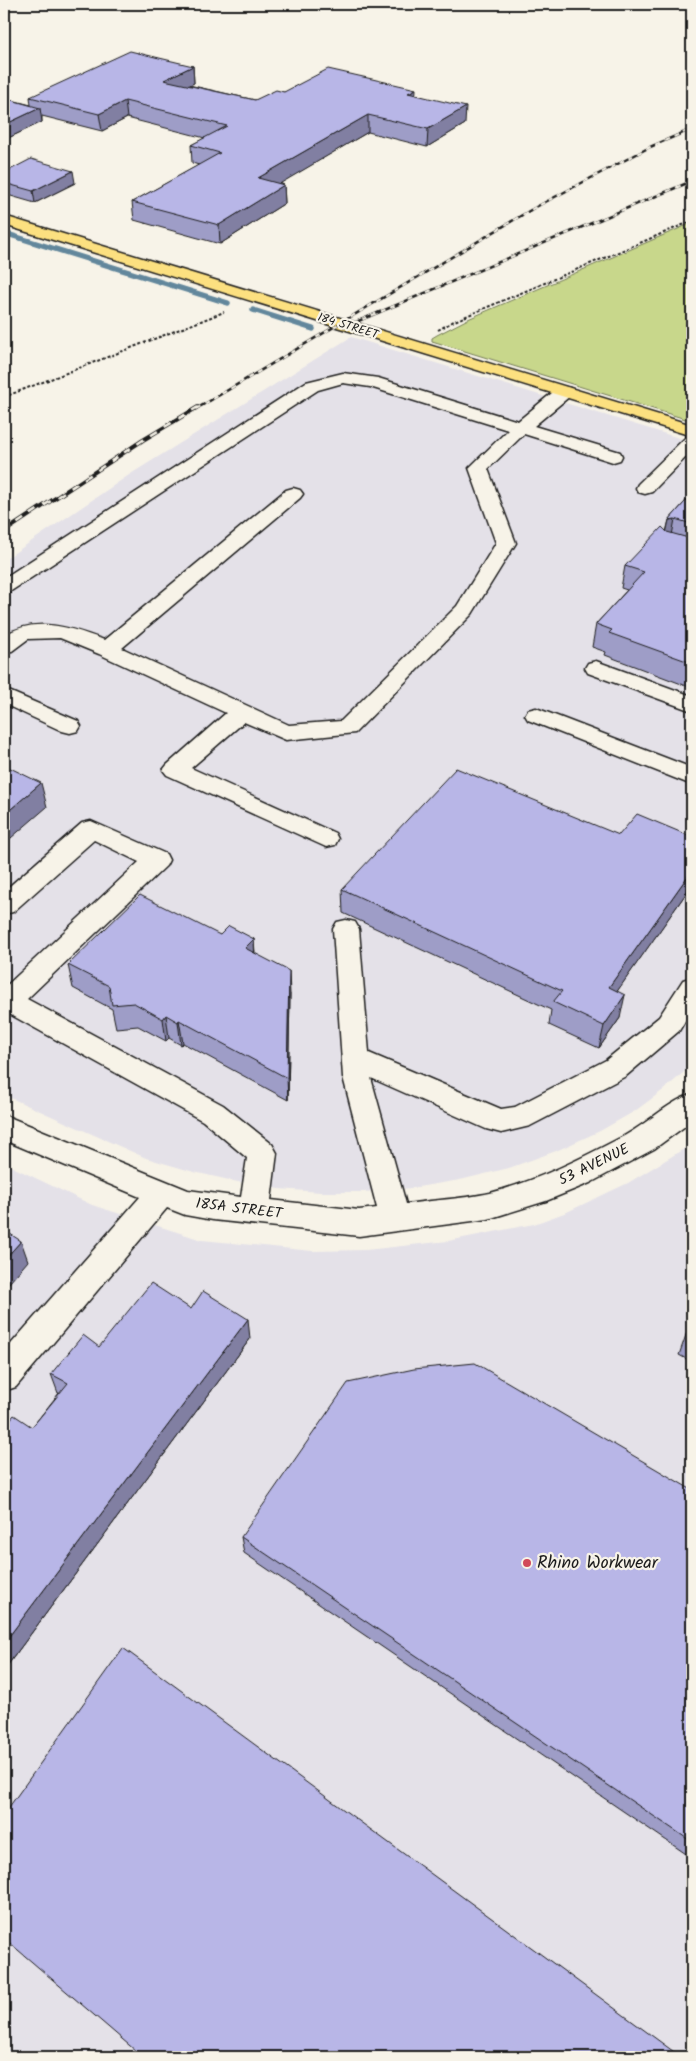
<svg xmlns="http://www.w3.org/2000/svg" width="696" height="2061" viewBox="0 0 696 2061" font-family="Kalam,sans-serif">
<style>
.built{fill:#e4e1e8}
.green{fill:#c8d78b;stroke:#727a54}
.lines{fill:none;stroke-linecap:round;stroke-linejoin:round}
.stream{stroke:#62879c;stroke-width:5.5}
.minor-casing{stroke:#1c1c1c;stroke-width:3}
.major-casing{stroke:#1c1c1c;stroke-width:3}
.path{stroke:#1c1c1c;stroke-width:2;stroke-dasharray:3 2;stroke-linecap:butt}
.minor{fill:#f7f3e8;fill-rule:evenodd}
.major{fill:#fce080;fill-rule:evenodd}
.rail-far1-casing{stroke:#1c1c1c;stroke-width:2.5}
.rail-casing{stroke:#1c1c1c;stroke-width:4}
.rail-far1{stroke:#f7f3e8;stroke-width:2;stroke-dasharray:5;stroke-linecap:butt}
.rail{stroke:#f7f3e8;stroke-width:2.5;stroke-dasharray:8;stroke-linecap:butt}
.wall{fill:#9e9dc7;stroke:#1c1c1c}
.shaded-wall{fill:#817fa2;stroke:#1c1c1c}
.building{fill:#b8b6e7;stroke:#1c1c1c}
.poi-dot{fill:#d1495b;stroke:#f7f3e8;stroke-width:2}
.labels{text-anchor:middle;dominant-baseline:central;stroke-width:4.5;stroke-linejoin:round;paint-order:stroke}
.far-street-label{font-size:12px;fill:#1c1c1c;stroke:#f7f3e8}
.street-label{font-size:15px;fill:#1c1c1c;stroke:#f7f3e8}
.near-poi-label{font-size:18px;fill:#1c1c1c;stroke:#f7f3e8;text-anchor:start}
</style>
<rect width="100%" height="100%" fill="#f7f3e8"/>
<filter id="ink" filterUnits="userSpaceOnUse"><feTurbulence type="fractalNoise" baseFrequency=".02" numOctaves="2"/><feDisplacementMap in="SourceGraphic" scale="10" xChannelSelector="R" yChannelSelector="G"/><feConvolveMatrix kernelMatrix="1 2 1 2 8 2 1 2 1" color-interpolation-filters="sRGB"/></filter>
<g filter="url(#ink)">
<path class="built" d="M351,337L692,442V1065L666,1088L635,1111L600,1131L556,1151L509,1168L460,1180L412,1188L363,1192H321L279,1189L238,1182L194,1172L146,1158L4,1095V560L129,475Z
M692,1144V2057H6L4,2055V1163L92,1205L202,1240L312,1251L366,1250L448,1241L534,1224L567,1212L628,1183Z"/>
<path class="green" d="M692,223V421L432,341V338L437,335L468,319Z"/>
<g class="lines">
<path class="stream" d="M4,233L228,303
M253,310L313,329"/>
<g class="minor-casing">
<path id="minor" d="M343,373L378,378L518,421L558,388L564,387L570,388L573,392L570,396L534,426L620,452L622,456L620,460L613,462L524,434L488,469L516,543L472,614L355,733L286,740L244,722L191,768L335,833L338,839L335,845L326,847L167,775L163,770L167,765L226,713L99,654L60,638L28,639L12,651L4,652V636C35,615 72,628 104,640L286,490L293,488L300,490L303,494L300,498L122,648L289,725L341,721L457,606L496,543L469,468L508,430L370,387L343,383L318,390L11,591L4,593V578L306,382Z
M692,436V451L652,492L645,494L638,492L636,488L638,484L686,437Z
M596,661L692,696V711L588,673L585,668L588,663Z
M4,689L78,721L81,726L78,731L70,733L62,731L4,704Z
M536,708L692,768V785L528,720L525,715L528,710Z
M91,821L166,854L169,860L166,866L27,999L223,1105L272,1144L277,1153L271,1200L359,1210L377,1208L343,1077L333,929L337,922L346,920L355,922L359,929L369,1053L501,1109L515,1107L606,1060L659,1017L683,980L692,977V1009L679,1031L626,1076L530,1126L501,1133L486,1129L371,1078L406,1204C433,1200 463,1199 490,1193C536,1181 578,1160 620,1138C645,1126 666,1103 692,1094V1121L654,1149L590,1183L546,1201L488,1219L359,1236L213,1220L185,1215L167,1208L16,1387L4,1391V1352L140,1197L4,1140V1115L188,1190L241,1197L247,1158L203,1121L4,1011V988L139,862L94,840L13,912L4,914V891L82,823Z"/>
</g>
<g class="major-casing">
<path id="major" d="M4,216L692,425V436L4,225Z"/>
</g>
<path class="path" d="M438,330L452,322L692,221
M4,397L224,312"/>
<use href="#minor" class="minor"/>
<use href="#major" class="major"/>
<g class="rail-far1-casing">
<path id="rail-far1" d="M344,327L692,181
M196,409L534,208L650,147L692,129"/>
</g>
<g class="rail-casing">
<path id="rail" d="M4,532L143,440L198,407"/>
</g>
<use href="#rail-far1" class="rail-far1"/>
<use href="#rail" class="rail"/>
</g>
<path class="wall" d="M193,66L194,83L189,85L255,100L284,92L416,95L465,124L427,147L368,132L280,183L284,185L285,203L220,244L134,220L132,202L199,165L192,163L191,145L205,138L127,118L102,131L42,116V122L4,140V98L31,105L30,97Z
M4,173L75,183L35,203L4,194Z
M692,494V688L605,655L606,652L592,647L596,624L627,590L621,588L625,566L666,532L669,520Z
M619,835L692,837V894L687,892L617,991L620,1018L599,1048L549,1025L551,1010L343,913L342,889Z
M220,935L254,939L255,953L290,994L288,1100L183,1043L181,1045L169,1038L166,1041L138,1026L116,1028L112,1009L73,988L68,965Z
M191,1309L250,1339L4,1670V1427H32L59,1393H58L51,1374L99,1347Z
M692,1325V1362L679,1355L686,1335Z
M692,1490V1858L244,1553L241,1537Z"/>
<path class="shaded-wall" d="M193,66L194,83L166,97L164,80Z
M416,89L415,106L408,93Z
M125,101L127,118L102,131L99,114Z
M466,107L465,124L427,147L428,129Z
M40,108L42,122L4,140V125Z
M368,115V132L259,196L258,178Z
M73,171L75,183L35,203L33,191Z
M284,185L285,203L220,244L219,225Z
M675,519L671,541L664,543L669,520Z
M41,783L47,807L4,844V815Z
M692,870L687,892L604,1010L609,987Z
M254,939L255,962L245,948Z
M289,971L290,994L288,1100L287,1078Z
M625,995L620,1018L599,1048L604,1026Z
M166,1015L169,1038L166,1041L163,1019Z
M179,1020L183,1043L181,1045L178,1022Z
M21,1241L28,1261L4,1289V1260Z
M248,1319L250,1339L4,1670V1643Z"/>
<path class="building" d="M130,51L193,66L164,80L255,100L276,90L284,92L328,69L416,89L408,93L466,107L428,129L368,115L258,178L284,185L219,225L132,202L220,153L191,145L227,126L125,101L99,114L30,97Z
M4,98L40,108L4,125Z
M31,159L73,171L33,191L4,183V173Z
M692,494V524L675,519L669,520Z
M662,527L667,532L692,539V663L609,633L612,630L596,624L644,572L625,566Z
M4,765L41,783L4,815Z
M456,768L619,835L637,814L692,837V870L609,987L625,995L604,1026L553,1002L562,991L342,889Z
M140,895L220,935L229,926L254,939L245,948L289,971L287,1078L179,1020L178,1022L166,1015L163,1019L134,1003L112,1005L109,986L68,965Z
M4,1230L21,1241L4,1260Z
M151,1283L191,1309L203,1291L248,1319L4,1643V1427L14,1415L32,1427L68,1383L51,1374L83,1335L99,1347Z
M692,1325V1339L686,1335Z
M475,1363L692,1490V1842L241,1537L348,1383L414,1369Z
M123,1648L681,2057H143L4,1938V1814Z"/>
</g>
<circle class="poi-dot" cx="527" cy="1563" r="5"/>
<g class="labels">
<g class="far-street-label">
<text transform="translate(348 326) rotate(17)">184 STREET</text>
</g>
<g class="street-label">
<text transform="translate(594 1165) rotate(-26)">53 AVENUE</text>
<text transform="translate(239 1209) rotate(7)">185A STREET</text>
</g>
<g class="near-poi-label">
<text x="537" y="1563">Rhino Workwear</text>
</g>
</g>
<rect width="696" height="2061" fill="none" stroke="#f7f3e8" stroke-width="20"/>
<rect x="10" y="10" width="676" height="2041" fill="none" stroke="#1c1c1c" stroke-width="2" filter="url(#ink)"/>
</svg>
